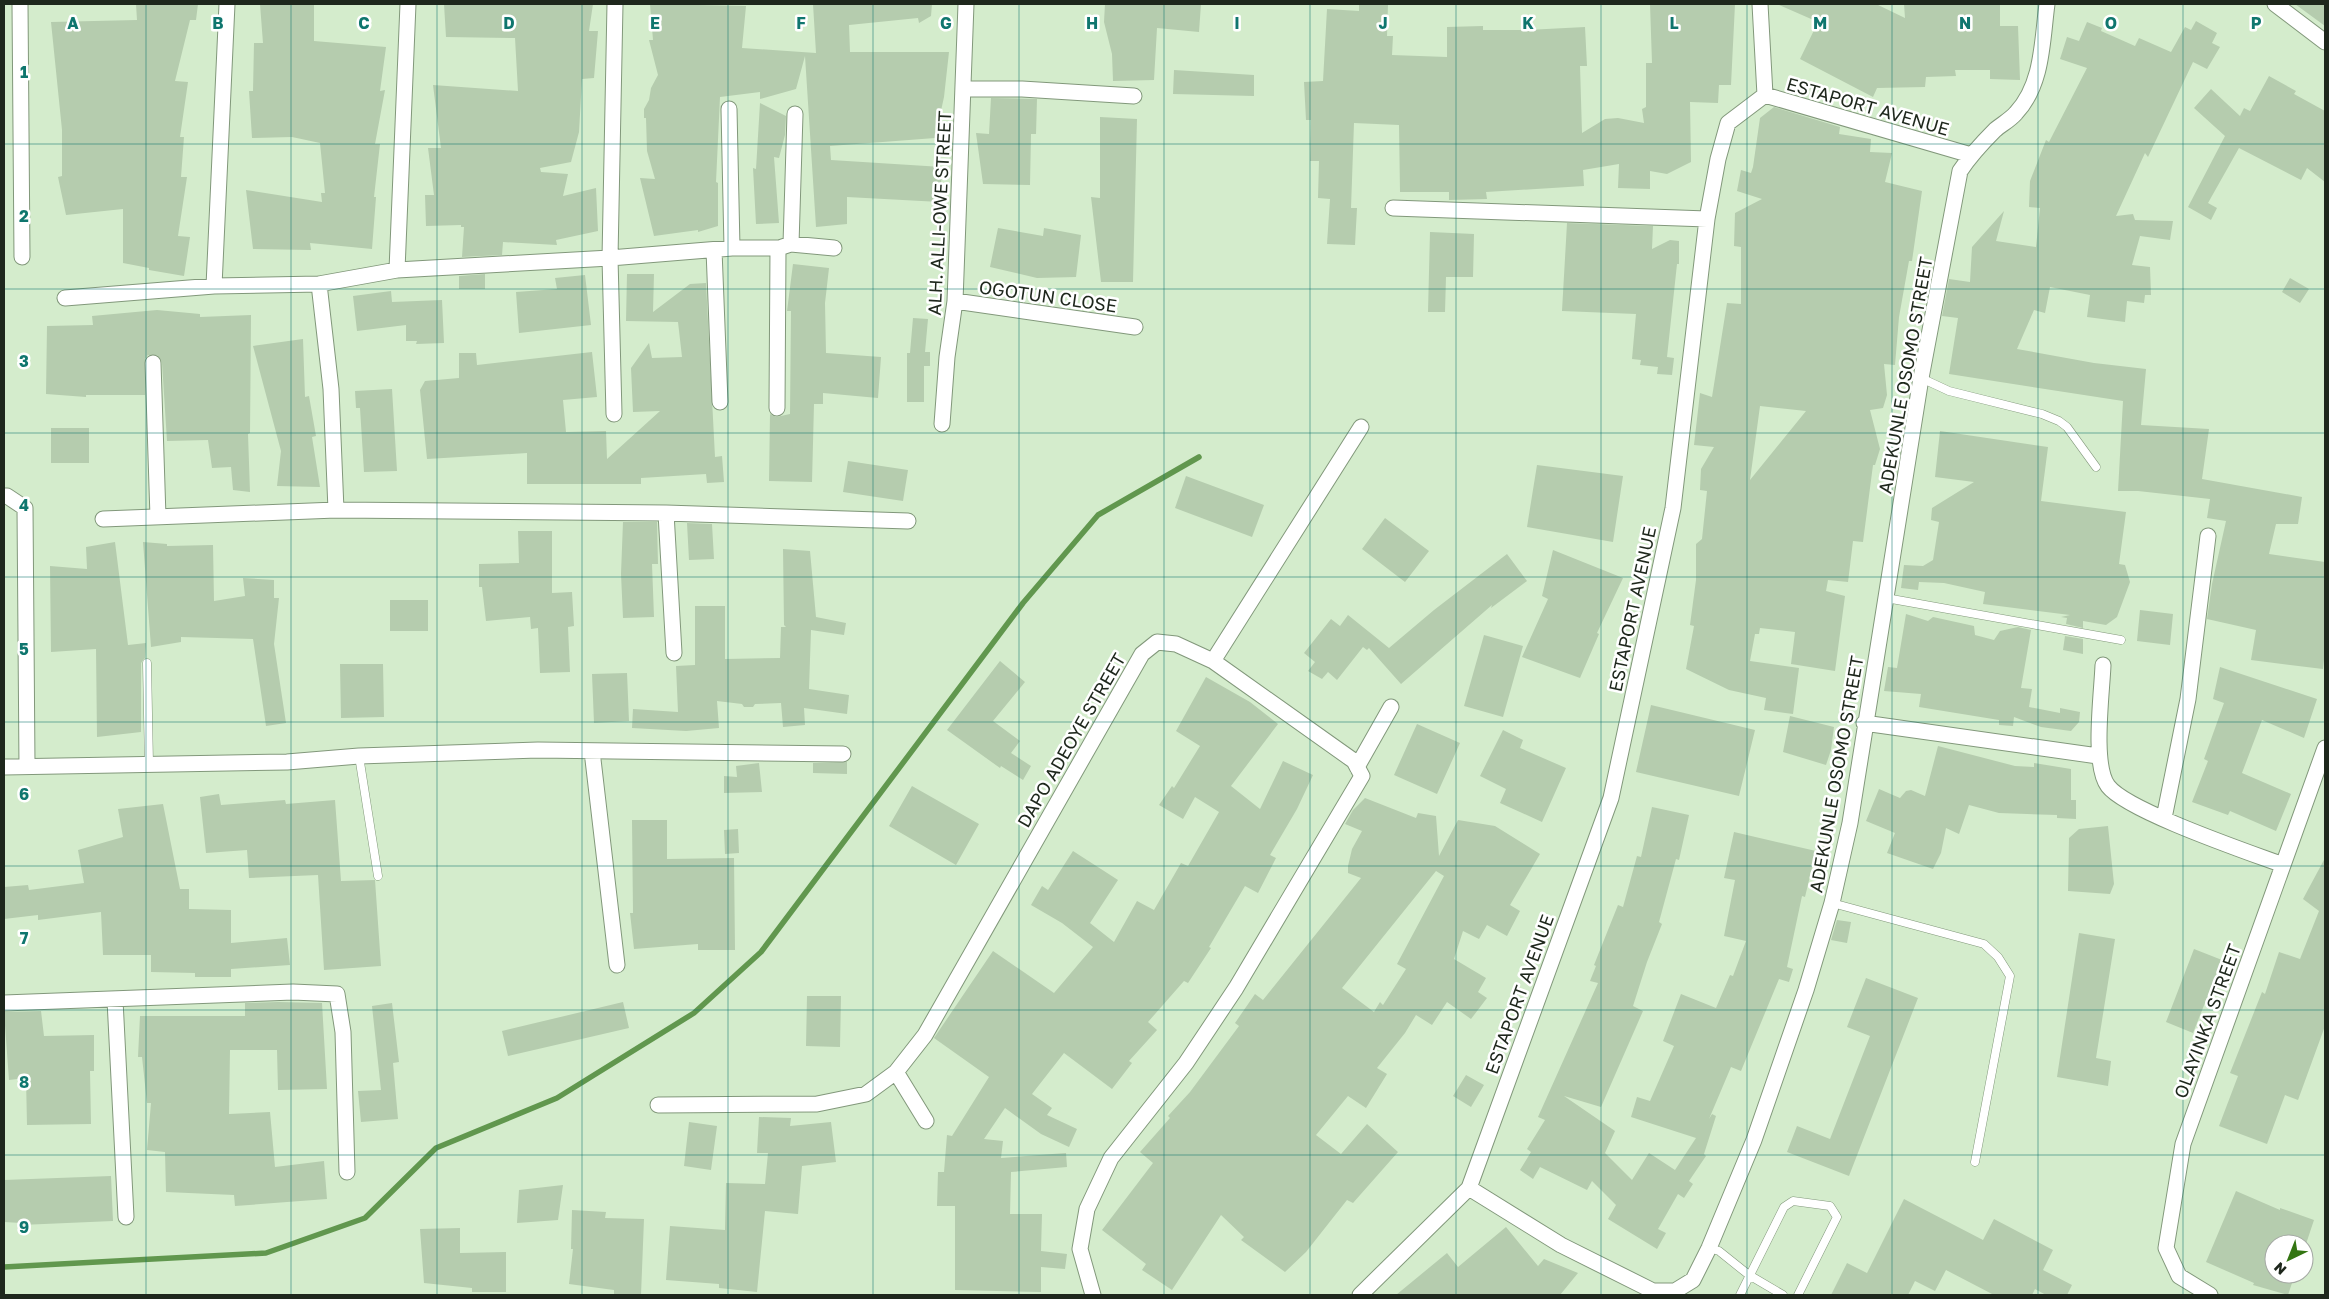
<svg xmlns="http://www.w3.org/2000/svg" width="2329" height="1299" viewBox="0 0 2329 1299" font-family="'Golos Text',sans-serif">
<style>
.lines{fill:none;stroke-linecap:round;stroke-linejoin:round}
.stream{stroke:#61974e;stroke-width:5.5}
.building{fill:#b5ccae;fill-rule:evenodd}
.service-casing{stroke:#82987b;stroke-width:9}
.minor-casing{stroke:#82987b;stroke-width:17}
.service{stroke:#fff;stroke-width:8}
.minor{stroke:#fff;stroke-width:15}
.grid{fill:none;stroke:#0f766e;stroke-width:1;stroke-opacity:0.55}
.labels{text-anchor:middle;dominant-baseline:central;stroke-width:5;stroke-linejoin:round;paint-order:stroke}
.street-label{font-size:18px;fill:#1e271c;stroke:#fff}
.grid-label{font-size:16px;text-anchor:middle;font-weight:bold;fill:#0f766e;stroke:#fff;stroke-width:5;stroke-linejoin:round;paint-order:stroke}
</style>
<rect width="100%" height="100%" fill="#d4eccc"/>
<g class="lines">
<path class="stream" d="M4,1267L266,1253L365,1218L436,1148L557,1098L694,1013L761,952L1023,603L1098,515L1199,457"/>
</g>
<path class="building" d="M136,4H198L196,20H190L175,81L188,82L180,137H184L181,177H187L178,236L190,237L184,276L149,270V268L123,263V209L66,215L58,177L62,176V130L51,22L137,20Z
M260,4H314V41L386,47L380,91L385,90L375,144H380L374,197H376L372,249L310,243L311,250L253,249L246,190L322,202L321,193H325L320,143L292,137L252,138L249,91H253L254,43H263Z
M444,4H593L589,31H598L594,78L582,79L579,132L571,162L540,168L541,172L568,174L563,196L596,188L598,231L556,240L557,245L503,242L502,255L462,257L464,227H461V225L426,226L425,195H434L428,148H441L433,85L518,91L515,38L446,37Z
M650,4L746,6L742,48L816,53L813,4H932L931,16L919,23L918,18L849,25L850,52H949L944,97L935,138L830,146L831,160L942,167L940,202L847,197V224L816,227L805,56L796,89L760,99V92L720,97L716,182L718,183V226L698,232V230L654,236L640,178L655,179L647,151L646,118H644V109L649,100L651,88L658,75L649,40H653Z
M1105,4H1201L1199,32L1157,28L1154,80L1113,81L1112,54L1104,22Z
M1359,4H1388L1387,36H1393L1392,55L1447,57V27L1483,26V30H1527L1585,27L1587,66H1580L1582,133L1605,119L1618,118L1644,123L1642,109L1646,107V63H1652L1650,4H1735L1731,85H1719L1718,103L1690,102L1691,162L1667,174L1650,171V189L1618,188L1619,164L1583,170L1584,186L1486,192L1487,199L1449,200V192H1400L1399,125L1354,123L1351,208H1357L1355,245L1327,244L1330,199L1318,198L1319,161H1310L1311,120H1306L1304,82L1323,81L1327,9L1359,11Z
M1777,4H1876L1905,18L1904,4H2000V26H2018L2020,80L1990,79V70H1955L1956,76L1926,77L1925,87L1877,88L1873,97L1800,59L1818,22Z
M2295,4H2325V26Z
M2196,21L2217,33L2212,43L2220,47L2207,69L2193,62L2148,157L2145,153L2116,216L2133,214L2135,220L2173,221L2170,240L2140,236L2132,265L2150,267L2151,295H2145L2144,303L2127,301L2125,322L2087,317L2090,295L2050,287L2045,313L2034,310L2017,349L2094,363L2146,369L2141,425L2209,429L2202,479L2302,497L2298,524H2276L2269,554L2325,562V650L2323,669L2251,660L2256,630L2207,619L2212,584L2226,521L2207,518L2210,499L2138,491H2118L2123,401L1949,374L1958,318L1942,316L1949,279L1970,282L1972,247L2004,211L1996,241L2036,247L2040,208L2029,207L2030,181L2046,140L2049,142L2087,68L2060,59L2067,37L2079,41L2087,22L2102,28L2101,31L2135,46L2139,38L2171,52L2185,27L2191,30Z
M1174,70L1254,75V96L1173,94Z
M2269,76L2296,91L2294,94L2325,111V182L2307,168L2301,180L2239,148L2208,203L2217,208L2211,220L2188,207L2225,136L2194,108L2211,89L2240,116L2244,108L2250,111Z
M991,98L1037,99L1036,134H1031L1030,185L983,184L976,133L989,134Z
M760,103L786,116L785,135L779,158L774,157L779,223L756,224L753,168L756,169Z
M1774,107L1840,127L1839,134L1871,139L1870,152L1892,153L1885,182L1922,191L1912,261H1909L1899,317L1895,365L1884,364L1887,395L1883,408L1870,410L1880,449L1875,465H1873L1863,542L1853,541L1848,582L1828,580L1826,591L1845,596L1835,671L1791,664L1795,632L1760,628L1759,634H1755L1750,661L1799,668L1793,714L1764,710L1766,698L1729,690L1686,669L1694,626L1690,625L1696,580V544L1702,539L1707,491L1700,490L1701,469L1714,447L1694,445L1700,393L1712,397L1727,303L1741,304V247L1734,246L1735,213L1762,199L1737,191L1741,170L1751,173L1753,167L1760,118ZM1760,406L1806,411L1750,480Z
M1100,117L1137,119L1133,282H1101L1091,197L1100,198Z
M1567,223L1653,226L1652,249L1670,240L1679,241V264H1677L1667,357L1674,358L1672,375L1657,374L1658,367L1640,365L1641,360L1632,359L1636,314L1562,311Z
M998,228L1043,236L1044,228L1081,235L1076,277L1037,278L990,267Z
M1430,232L1474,234L1473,277H1446L1445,312H1428Z
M793,264L829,268L825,303L826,353L881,357L878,398L823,393V404H814L812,482L769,481L770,414L776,417L790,414L791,311H787Z
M485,274V289H459V276Z
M627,274H654L653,312L690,284L706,283L715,457L722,456L724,482L707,483L706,474L641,478V484H527V453L427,459L420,390L425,381L459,378V353H476L477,365L592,352L597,397L563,400L566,432L606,431L607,459L660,411L633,412L631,368L649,343L652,358L682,357L678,322L626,321Z
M585,275L591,325L519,333L516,292L557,289L555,278Z
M2290,278L2309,289L2300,303L2282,292Z
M391,291L392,302L442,300L444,343L416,344L417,341H406V325L357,331L353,296Z
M157,310L200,314V317L251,315L250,433L248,434L250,492L233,490L231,467L212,468L208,440L167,441L162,363L157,355H148L145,359V395H86V397L46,394L47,326L93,325L92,316Z
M913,318L928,319L925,352H930V366H924V402H907V353H910Z
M303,339L305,397L309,396L316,436L312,437L320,487L277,486L281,451L253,346Z
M392,389L397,471L364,472L360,408H356L355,391Z
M51,428H89V463H51Z
M1940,431L2048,447L2041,501L2126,512L2119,564L2125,565L2130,582L2117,617L2106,625L2083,621V628L2066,624L2067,618L2061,617L2070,615L1983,604L1985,592L1944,583L1919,582L1918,590L1901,588L1904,565L1923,566L1933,560L1939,522L1931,520L1932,508L1974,482L1935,477Z
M848,461L908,470L903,501L843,492Z
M1537,465L1623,476L1613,542L1527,527Z
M1186,476L1264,505L1252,537L1175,508Z
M1385,518L1429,551L1405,582L1362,549Z
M623,522H657L658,564H652L654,617L623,618L621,574Z
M687,523L712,524L714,559L689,560Z
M518,531H552V593L572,592L574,626L568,627L570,672L540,673L538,628L531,629L530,617L486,621L482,587H479V564L519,563Z
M115,542L128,645L146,643L145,658L141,663V732L97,737L96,649L51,652L50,566L87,569L86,547Z
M143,542L167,544V546L213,545L214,601L245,596L243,578L274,580V598H279L274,644L286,723L266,726L253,639L181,637V642L151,647Z
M783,549L810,551L816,617L846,623L844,635L811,630L809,689L849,695L847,714L804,708L805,725L783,727L781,703L755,704L753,707H744L742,704L717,701L719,728L686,731L632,728L633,709L678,712L676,666L695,665V606H725V659L780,658L781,627H786L784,625Z
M1553,550L1623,578L1597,633L1599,634L1580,678L1522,657L1548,599L1542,596Z
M1507,554L1527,581L1491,608L1492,605L1401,684L1369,648L1367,650L1363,647L1337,680L1328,672L1322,679L1308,671L1315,662L1304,653L1331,619L1340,626L1348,615L1389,648L1434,610Z
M390,600H428V631H390Z
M2140,610L2173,614L2170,645L2137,641Z
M1906,614L1928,621L1933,617L1974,626L1975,635L1994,640L2000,631L2018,627L2031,630L2021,688L2032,689L2029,707L2060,713V708L2080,712L2079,722L2071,731L2041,727L2014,717L2013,726L1999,725V720L1919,707L1921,694L1884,691L1888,667L1897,668Z
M1484,635L1523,646L1503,717L1464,706Z
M2065,636L2083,639V654L2063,650Z
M1000,661L1025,682L993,721L1020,741L1011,753L1031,766L1023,780L1001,766L1000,768L947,730Z
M340,664H383L384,717L341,718Z
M2220,667L2317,699L2304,738L2262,720L2242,773L2291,794L2276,831L2230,811L2228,815L2192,802L2208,761L2204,759L2224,703L2213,699Z
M627,673L629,721L594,723L592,674Z
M1206,677L1250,702L1278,724L1231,786L1260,809L1283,761L1313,775L1297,809L1270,855L1276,858L1258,893L1245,886L1209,947L1211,948L1188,983L1184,981L1148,1022L1157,1030L1129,1061L1132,1063L1112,1089L1064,1053L1032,1094L1052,1108L1047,1115L1077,1129L1069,1147L1041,1134L1005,1108L984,1139L1003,1141L1001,1158L1066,1153L1067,1167L1011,1172L1010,1214H1042L1041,1251L1067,1254L1065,1269L1041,1267V1292L955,1290V1206H937L938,1172H944L947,1135L952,1136L989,1077L934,1038L993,951L1054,993L1093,947L1062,923L1031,905L1042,886L1048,890L1073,851L1118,880L1090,923L1114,942L1137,901L1154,910L1181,863L1188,866L1219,812L1195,797L1183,819L1159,805L1172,786L1174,788L1200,746L1176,731Z
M1651,705L1755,730L1739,796L1636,772Z
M1790,716L1834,727L1831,750L1826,765L1783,752Z
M1417,724L1460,743L1437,794L1394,775Z
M1503,730L1523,740L1520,748L1566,768L1542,822L1500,803L1506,789L1480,776Z
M1938,746L2015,766L2034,767V763L2071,769V800H2076V819L2057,818V815L1999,813L1969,805L1959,834L1946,828L1941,853L1933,869L1887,853L1895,833L1866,821L1879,789L1900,798L1906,791L1911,790L1925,796Z
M847,762V774L813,773V763Z
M759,763L762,792L724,793V776L737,777L736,766Z
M912,786L979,824L956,865L889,826Z
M219,794L221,805L285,800L286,804L335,800L341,881L375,880L381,966L324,970L318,875L249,878L247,850L206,853L200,797Z
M1365,798L1416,818L1418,813L1436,816L1439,856L1458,820L1495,826L1540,854L1510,905L1520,911L1507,936L1487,925L1479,939L1463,931L1454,959L1486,978L1478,992L1487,998L1471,1019L1447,1002L1432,1025L1416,1015L1405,1033L1377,1068L1387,1074L1366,1108L1348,1096L1316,1135L1341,1154L1367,1124L1398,1152L1353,1203L1347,1200L1306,1252L1285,1272L1241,1240L1244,1237L1221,1215L1172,1290L1142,1270L1146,1264L1102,1230L1153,1163L1140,1152L1170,1118L1168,1116L1190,1092L1239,1026L1235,1023L1255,994L1263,1000L1361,878L1348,873V866L1352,849L1362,831L1345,824L1353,810ZM1436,871L1444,876L1397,964L1406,969L1383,1005L1380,1002L1374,1012L1342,988Z
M163,804L180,889H189V909L231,910V943L287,938L290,965L231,969V977H195V973L151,972V955H103L101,912L38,920V915L4,919V887L28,885L29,890L84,883L78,850L123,837L118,809Z
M1652,807L1689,815L1679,860L1676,859L1659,922L1662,924L1647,962L1633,1006L1643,1011L1601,1107L1564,1096L1615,1131L1605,1153L1632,1180L1649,1153L1675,1170L1696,1138L1631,1117L1637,1097L1650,1101L1674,1046L1663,1041L1681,994L1716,1008L1730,975L1733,976L1746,941L1724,936L1735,880L1724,878L1734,832L1816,851L1805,897L1802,896L1787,967L1793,969L1789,982L1779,979L1741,1071L1731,1067L1709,1119L1712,1114L1716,1116L1704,1154L1706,1156L1689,1181L1693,1184L1684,1198L1678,1194L1658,1229L1666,1233L1657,1249L1608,1219L1616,1205L1592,1181L1587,1190L1540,1167L1533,1179L1520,1170L1531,1152L1527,1149L1545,1120L1538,1117L1598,983L1590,981L1596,966L1594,965L1618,905L1623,907L1637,856L1641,857Z
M632,820H667V859L734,858L735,950H698V944L634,949L630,913H633Z
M2108,826L2114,884L2110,894L2068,891L2069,838L2079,829Z
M738,829L739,853L725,854L724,830Z
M2325,858V1026L2298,1100L2285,1095L2267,1144L2219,1126L2238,1076L2230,1073L2262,992L2265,994L2279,952L2300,959L2319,911L2303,899Z
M1837,920L1851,922L1847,943L1831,940Z
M2079,933L2115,939L2096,1058L2111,1061L2108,1086L2057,1077Z
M2194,949L2222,960L2193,1033L2166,1022Z
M1866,978L1918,998L1849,1176L1787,1152L1797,1126L1830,1139L1870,1036L1847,1027Z
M807,996H841L840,1047L806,1046Z
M278,1002L322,1003L327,1089L278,1090L277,1050H230L229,1114L270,1112L275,1167L324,1161L327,1199L235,1206L234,1195L166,1192L165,1152L147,1150L151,1103H147L142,1057H138L140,1016H245V1003Z
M623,1002L629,1028L508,1056L502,1031Z
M392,1003L399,1062L393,1063L398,1119L361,1122L358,1091L381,1090L372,1006Z
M41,1011L44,1036L94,1035V1071H90L91,1124L27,1125L26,1078L9,1080L4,1012Z
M1466,1075L1484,1085L1471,1107L1453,1096Z
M759,1117L791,1118L790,1126L831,1122L836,1162L802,1166L798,1214L765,1211L757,1292L719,1288V1284L666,1280L670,1226L725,1230L726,1183L765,1184L768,1153H757Z
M689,1122L717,1126L711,1170L684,1166Z
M111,1176L113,1221L21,1225V1223L4,1222V1180Z
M563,1185L558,1220L517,1223L519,1190Z
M2236,1191L2280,1210V1208L2314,1220L2306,1244H2274V1274H2295L2288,1295L2253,1285L2254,1283L2206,1262Z
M1904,1199L1983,1240L1994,1219L2053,1250L2043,1270L2072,1285L2067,1295H2046L2035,1289L2032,1295H1994L1946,1270L1935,1291L1915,1281L1908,1295H1831L1847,1263L1867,1273Z
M572,1210L606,1212L605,1218L644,1219L641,1295H614V1290L569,1284L573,1249H571Z
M1506,1227L1538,1266L1544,1259L1578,1273L1560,1295H1396L1447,1253L1458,1267Z
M460,1228V1253L506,1252V1292H472V1288L424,1283L420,1229Z"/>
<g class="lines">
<g class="service-casing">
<path id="service" d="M1921,378L1949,391L2042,414L2059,421L2067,427L2096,467
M1886,598L2121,640
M147,663L149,764
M359,756L378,876
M1832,903L1984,944L1998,957L2010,976L1975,1162
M1709,1248L1719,1251L1749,1275L1783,1295
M1740,1295L1784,1207L1793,1201L1830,1206L1837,1217L1798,1295"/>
</g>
<g class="minor-casing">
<path id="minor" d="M20,4L22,257
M1760,4L1765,95
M2275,4L2325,42
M964,89H1022L1134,96
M729,109L732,248
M1393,208L1707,219
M791,244L795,114
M782,247L791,244L834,248
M714,250L720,402
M397,270L408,4
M319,284L331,389L336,510L666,513L908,521
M214,286L227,4
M65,298L214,286L319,284L397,270L610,258L732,248H778L777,408
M955,301L1135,327
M153,363L158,517
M614,414L610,258L615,4
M942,424L947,357L955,301L966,4
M4,496H7L25,508L27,766
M666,513L674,653
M103,519L336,510
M1213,661L1361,427
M2103,665C2102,693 2092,765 2108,786C2127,811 2248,852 2283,865
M1864,723L2098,756
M592,751L617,965
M4,767L287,762L359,756L538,750L843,754
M1357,767L1391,707
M2164,818L2188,699L2208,536
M115,1000L126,1217
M4,1003L293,992L337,994L343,1032L347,1172
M896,1072L926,1121
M658,1105L817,1104L866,1094L896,1072L925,1035L1142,654L1157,642L1176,644L1213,661L1354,761L1362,776L1236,988L1186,1063L1111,1158L1087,1209L1080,1249L1093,1295
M1469,1188L1561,1245L1653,1291H1675L1693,1280L1709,1248L1754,1140L1806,990L1832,903L1850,823L1921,378L1960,171C1970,156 1982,143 1995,130C2002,124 2010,120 2016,113C2043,84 2042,41 2047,4
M1360,1295L1469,1188L1611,798L1673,508L1707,219L1718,159L1728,123L1765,95L1971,155
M2210,1295L2179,1276L2166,1248L2183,1144L2325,748"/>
</g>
<use href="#service" class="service"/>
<use href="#minor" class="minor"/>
</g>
<path class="grid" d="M146,4V1295M291,4V1295M437,4V1295M582,4V1295M728,4V1295M873,4V1295M1019,4V1295M1164,4V1295M1310,4V1295M1456,4V1295M1601,4V1295M1747,4V1295M1892,4V1295M2038,4V1295M2183,4V1295M4,144H2325M4,289H2325M4,433H2325M4,577H2325M4,722H2325M4,866H2325M4,1010H2325M4,1155H2325"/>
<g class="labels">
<g class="street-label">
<text transform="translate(1868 106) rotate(16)">ESTAPORT AVENUE</text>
<text transform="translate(939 213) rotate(-87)">ALH. ALLI-OWE STREET</text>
<text transform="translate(1048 296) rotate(8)">OGOTUN CLOSE</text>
<text transform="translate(1905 375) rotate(-80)">ADEKUNLE OSOMO STREET</text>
<text transform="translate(1632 609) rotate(-78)">ESTAPORT AVENUE</text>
<text transform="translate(1071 740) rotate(-60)">DAPO ADEOYE STREET</text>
<text transform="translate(1836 774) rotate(-80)">ADEKUNLE OSOMO STREET</text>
<text transform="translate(1519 994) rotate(-70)">ESTAPORT AVENUE</text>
<text transform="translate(2207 1021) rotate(-70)">OLAYINKA STREET</text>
</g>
</g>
<g class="grid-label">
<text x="73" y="29">A</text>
<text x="218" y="29">B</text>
<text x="364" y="29">C</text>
<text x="509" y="29">D</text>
<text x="655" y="29">E</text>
<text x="801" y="29">F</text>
<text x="946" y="29">G</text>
<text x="1092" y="29">H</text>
<text x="1237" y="29">I</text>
<text x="1383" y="29">J</text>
<text x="1528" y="29">K</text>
<text x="1674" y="29">L</text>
<text x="1820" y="29">M</text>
<text x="1965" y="29">N</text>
<text x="2111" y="29">O</text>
<text x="2256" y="29">P</text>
<text x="24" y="78">1</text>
<text x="24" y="222">2</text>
<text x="24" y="367">3</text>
<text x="24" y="511">4</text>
<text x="24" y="655">5</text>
<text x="24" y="800">6</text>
<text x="24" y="944">7</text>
<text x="24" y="1088">8</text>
<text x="24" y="1233">9</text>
</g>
<rect width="2329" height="1299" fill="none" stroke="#1e271c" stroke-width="10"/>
<g transform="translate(2289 1259) rotate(223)"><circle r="24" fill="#ffffff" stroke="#a5a9a4"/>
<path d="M0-4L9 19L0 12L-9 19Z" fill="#337512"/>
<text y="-8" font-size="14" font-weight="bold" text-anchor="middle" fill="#1e271c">N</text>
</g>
</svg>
